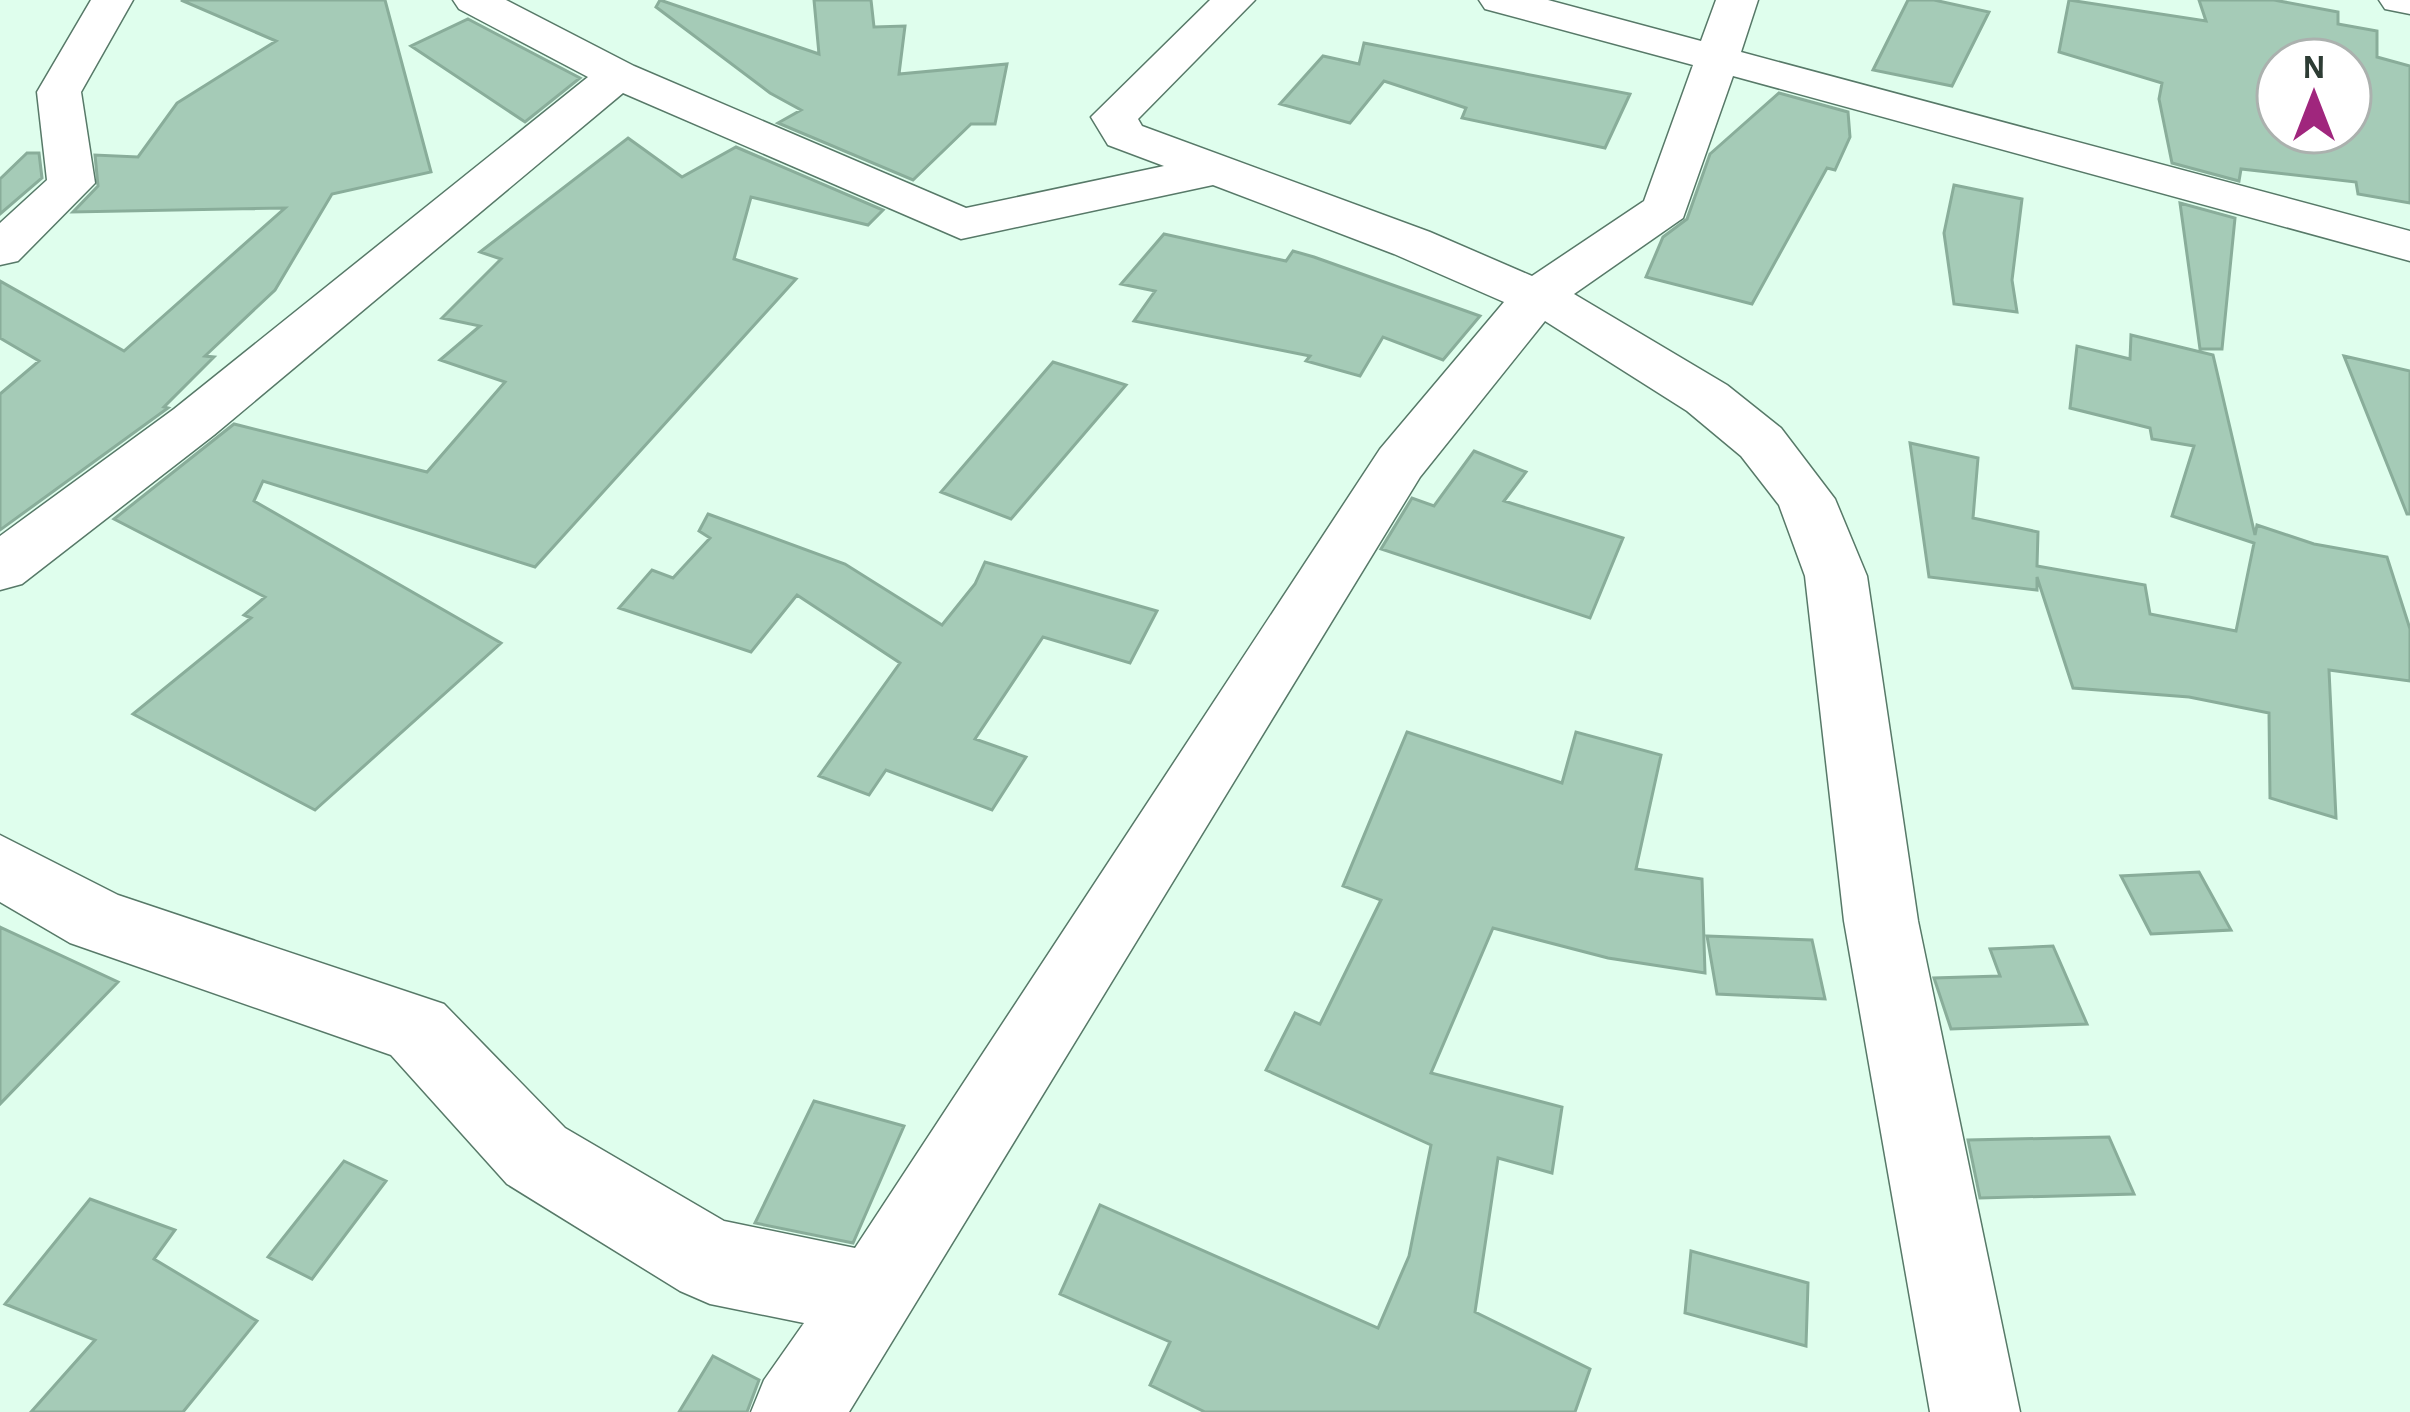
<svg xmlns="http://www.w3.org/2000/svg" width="2410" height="1412" viewBox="0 0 2410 1412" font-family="'Alegreya Sans',sans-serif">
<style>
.building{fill:#a5cbb7;stroke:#89ad9a;stroke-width:3;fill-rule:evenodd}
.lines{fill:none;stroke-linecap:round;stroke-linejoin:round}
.street-casing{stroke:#577968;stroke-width:3}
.street{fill:#fff;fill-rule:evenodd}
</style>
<rect width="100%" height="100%" fill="#dffeed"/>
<path class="building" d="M181,0H385L431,172L332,194L275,290L205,356L214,357L164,407L168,408L0,530V394L39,361L0,338V281L124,351L285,208L73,212L98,186L95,155L138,157L177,103L276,41Z
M660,0L819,54L814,0H871L874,27L905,26L899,74L1007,64L995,124H971L913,180L778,123L801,110L770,93L656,7Z
M1908,0H1934L1989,12L1952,86L1873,70Z
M2069,0L2206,21L2199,0H2274L2338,12V24L2377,31V57L2410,66V203L2358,194L2356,182L2241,169L2239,181L2172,163L2159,99L2162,83L2059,52ZM2278,60H2350V132H2278Z
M468,19L580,78L525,122L411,46Z
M1364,43L1630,94L1605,148L1462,118L1466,108L1384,81L1350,123L1280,104L1323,56L1359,64Z
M1779,93L1848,112L1850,137L1835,170L1827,168L1752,304L1646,277L1663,237L1687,219L1710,154Z
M628,138L682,177L736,147L883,210L868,225L751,197L734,259L796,279L535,567L263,481L254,501L501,643L315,810L133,714L251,618L244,615L265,597L114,519L234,424L427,472L505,382L440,360L480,326L442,318L501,259L480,252Z
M27,153H39L42,178L0,214V179Z
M1954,185L2022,199L2012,280L2017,312L1954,304L1944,233Z
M2180,203L2235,218L2222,349H2200Z
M1164,234L1286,261L1293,251L1314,257L1480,316L1443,360L1383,337L1360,376L1306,361L1310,356L1134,321L1155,291L1121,284Z
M2131,335L2213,355L2255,535L2257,525L2314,544L2387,557L2410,629V681L2329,670L2336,818L2270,798L2269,713L2189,697L2073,688L2037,577V590L1929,577L1910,443L1978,458L1973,518L2038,532L2037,566L2145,585L2150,614L2236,631L2254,543L2172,516L2194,446L2152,439L2150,428L2070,408L2077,346L2130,359Z
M2344,356L2410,371V514H2407Z
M1053,362L1126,385L1011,519L941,492Z
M1474,451L1526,472L1504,501L1623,538L1590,618L1381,549L1412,498L1434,506Z
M708,514L845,564L942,625L975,584L985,562L1157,611L1130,663L1043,637L975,739L1026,757L992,810L886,770L869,795L819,776L900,663L797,595L751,652L619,608L652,570L673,578L710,538L699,531Z
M1407,732L1562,783L1576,732L1661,755L1636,869L1702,879L1705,973L1608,958L1493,928L1431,1073L1562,1107L1552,1173L1498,1158L1475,1312L1590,1369L1575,1412H1205L1150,1385L1170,1342L1060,1294L1100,1205L1378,1328L1409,1256L1431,1145L1266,1070L1295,1013L1320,1024L1381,900L1343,886Z
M2199,872L2231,930L2151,934L2121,876Z
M0,927L118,982L0,1104Z
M1707,936L1812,940L1825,999L1717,994Z
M2053,946L2087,1024L1951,1029L1934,978L2000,976L1990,949Z
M814,1101L904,1126L853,1243L755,1223Z
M2109,1137L2134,1194L1980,1198L1968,1140Z
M344,1161L386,1181L312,1279L268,1257Z
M90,1199L175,1230L154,1259L257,1321L183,1412H31L95,1340L5,1304Z
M1691,1251L1808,1283L1806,1346L1685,1313Z
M713,1356L759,1380L747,1412H679Z"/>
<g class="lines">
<g class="street-casing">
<path id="street" d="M91,0H133L81,92L95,183L18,261L0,265V223L47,180L37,92Z
M453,0H506L634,66L966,208L1164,166L1108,145L1091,117L1210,0H1255L1138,119L1142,126L1430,232L1532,276L1644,201L1693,65L1485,9L1479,0H1548L1701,41L1716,0H1758L1741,52L2410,231V261L1733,76L1683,218L1574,294L1727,385L1781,428L1835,499L1867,576L1918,921L2020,1412H1930L1844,921L1805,576L1779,505L1741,456L1687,411L1545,321L1420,477L849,1412H751L764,1380L804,1323L710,1304L680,1291L507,1184L391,1055L70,943L0,902V835L118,895L444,1004L565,1128L724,1221L855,1248L1380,449L1504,302L1394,254L1213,185L961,239L623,93L214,435L22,584L0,590V536L174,409L588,77L459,9Z
M2379,0H2410V14L2385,9Z"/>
</g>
<use href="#street" class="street"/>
</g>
<g transform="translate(2314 96)"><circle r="57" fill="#ffffff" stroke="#abb1ae" stroke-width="3"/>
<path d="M0-9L21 45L0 30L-21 45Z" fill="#a0267d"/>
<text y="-18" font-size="33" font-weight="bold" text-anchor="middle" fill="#2d3c34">N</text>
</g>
</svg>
